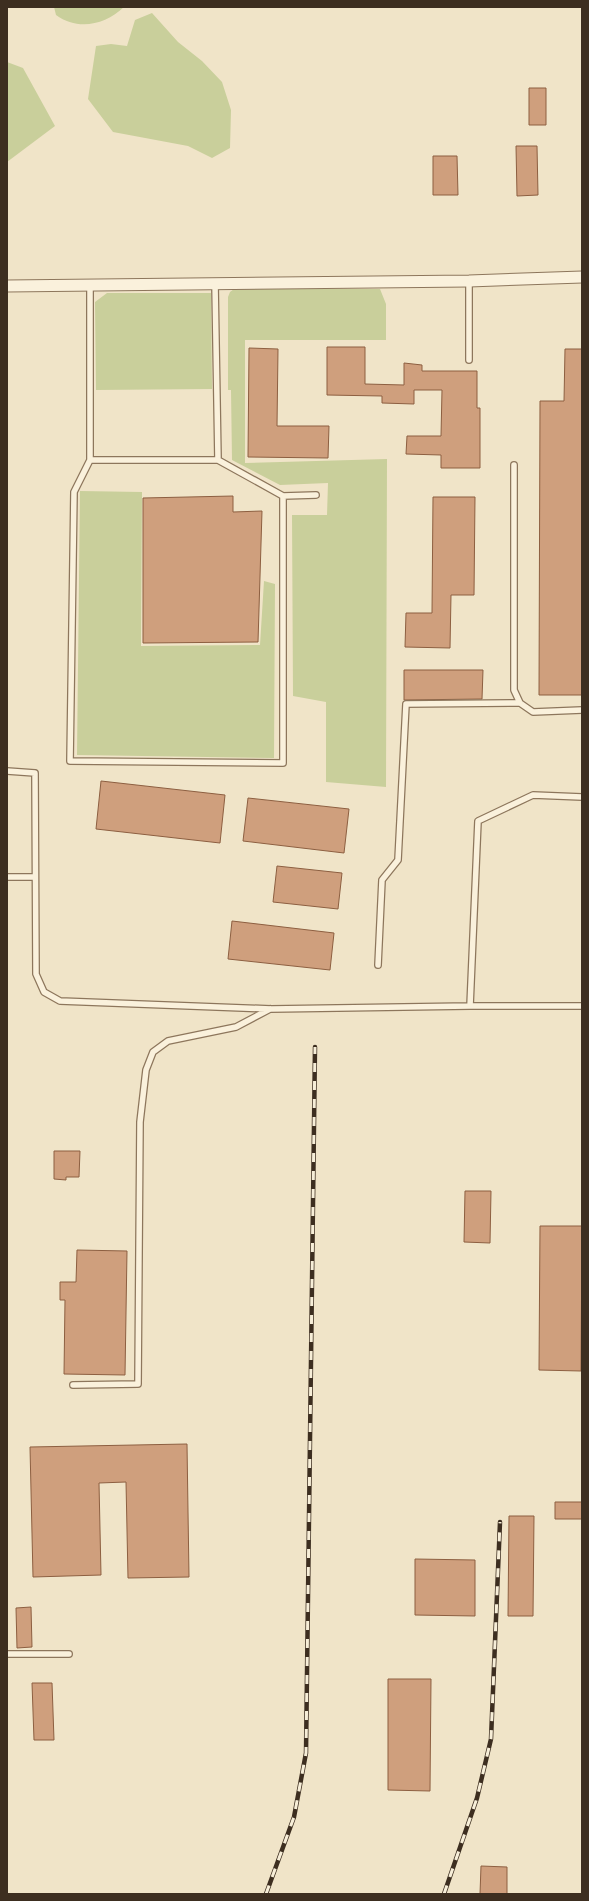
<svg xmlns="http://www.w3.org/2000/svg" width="589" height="1901" viewBox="0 0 589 1901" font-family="'Playfair Display',serif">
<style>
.green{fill:#c9cf9b}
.building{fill:#cf9f7d;stroke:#8d5f41}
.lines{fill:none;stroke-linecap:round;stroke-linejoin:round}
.service-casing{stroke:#8d765c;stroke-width:8}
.minor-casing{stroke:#8d765c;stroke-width:13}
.service{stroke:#faf1dc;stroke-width:5.5}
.minor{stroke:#faf1dc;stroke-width:11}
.rail-casing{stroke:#3d2e20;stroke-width:4.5}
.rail{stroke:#f7eed8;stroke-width:3;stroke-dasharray:9;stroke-linecap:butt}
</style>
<rect width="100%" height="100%" fill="#f0e4c8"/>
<path class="green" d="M54,7H124C105,25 78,31 56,15Z
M152,13L178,42L202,61L222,82L231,110L230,148L212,158L188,146L113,132L88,99L96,46L111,44L127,46L135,20Z
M7,62L23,68L55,126L7,162Z
M234,289H380L386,304V340H245V463L387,459L386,787L326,782V702L293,696L292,515H327L328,483L280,485L232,460L231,390H228V297L230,292Z
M107,293H211L212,389L96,390L95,302Z
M80,491L142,492L141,646L260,645L264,581L275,584L274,758L77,755Z"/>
<path class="building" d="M529,88H546V125H529Z
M516,146H537L538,195L517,196Z
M433,156H457L458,195H433Z
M327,347H365V384L404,385V363L422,365V371H477V408H480V468H441V455L406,454L407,436H441L442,390H414V404L382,403V396L327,395Z
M249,348L278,349L277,426H329L328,458L248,457Z
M565,349H582V695H539L540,401H564Z
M233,496V512L262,511L258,642L143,643V498Z
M433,497H475L474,595H451L450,648L405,647L406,613H432Z
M404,670H483L482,699L404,700Z
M101,781L225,795L220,843L96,829Z
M248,798L349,809L344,853L243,841Z
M277,866L342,873L338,909L273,902Z
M232,921L334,933L330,970L228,959Z
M54,1151H80L79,1177H66V1180L54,1179Z
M465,1191H491L490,1243L464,1242Z
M540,1226H582L581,1371L539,1370Z
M77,1250L127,1251L125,1375L64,1374L65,1300H60V1282H76Z
M187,1444L189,1577L128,1578L126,1482L99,1483L101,1575L33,1577L30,1447Z
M555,1502H582V1519H555Z
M509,1516H534L533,1616H508Z
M415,1559L475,1560V1616L415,1615Z
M31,1607L32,1647L17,1648L16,1608Z
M388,1679H431L430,1791L388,1790Z
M32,1683H52L54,1740H34Z
M481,1866L507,1867V1894H480Z"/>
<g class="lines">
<g class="service-casing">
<path id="service" d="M469,281V360
M215,284L218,460
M90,286V460H218L283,496V763L70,761L74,492L90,460
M514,465V690L520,703L533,712L582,710
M283,496L316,495
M7,771L35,773L36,974L44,992L60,1001L271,1009L470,1006
M582,797L533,795L478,821L470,1006H582
M7,877H35
M378,965L382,880L398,860L406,704L520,703
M73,1385L138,1384L140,1122L146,1070L153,1052L168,1041L236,1027L270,1009
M7,1654H69"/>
</g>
<g class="minor-casing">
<path id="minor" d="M7,286L469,281L582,277"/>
</g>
<use href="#service" class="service"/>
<use href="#minor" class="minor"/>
<g class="rail-casing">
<path id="rail" d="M266,1894L294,1817L306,1753L315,1047
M444,1894L477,1798L491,1739L500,1522"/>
</g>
<use href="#rail" class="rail"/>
</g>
<rect width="589" height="1901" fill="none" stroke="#3d2e20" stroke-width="16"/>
</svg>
